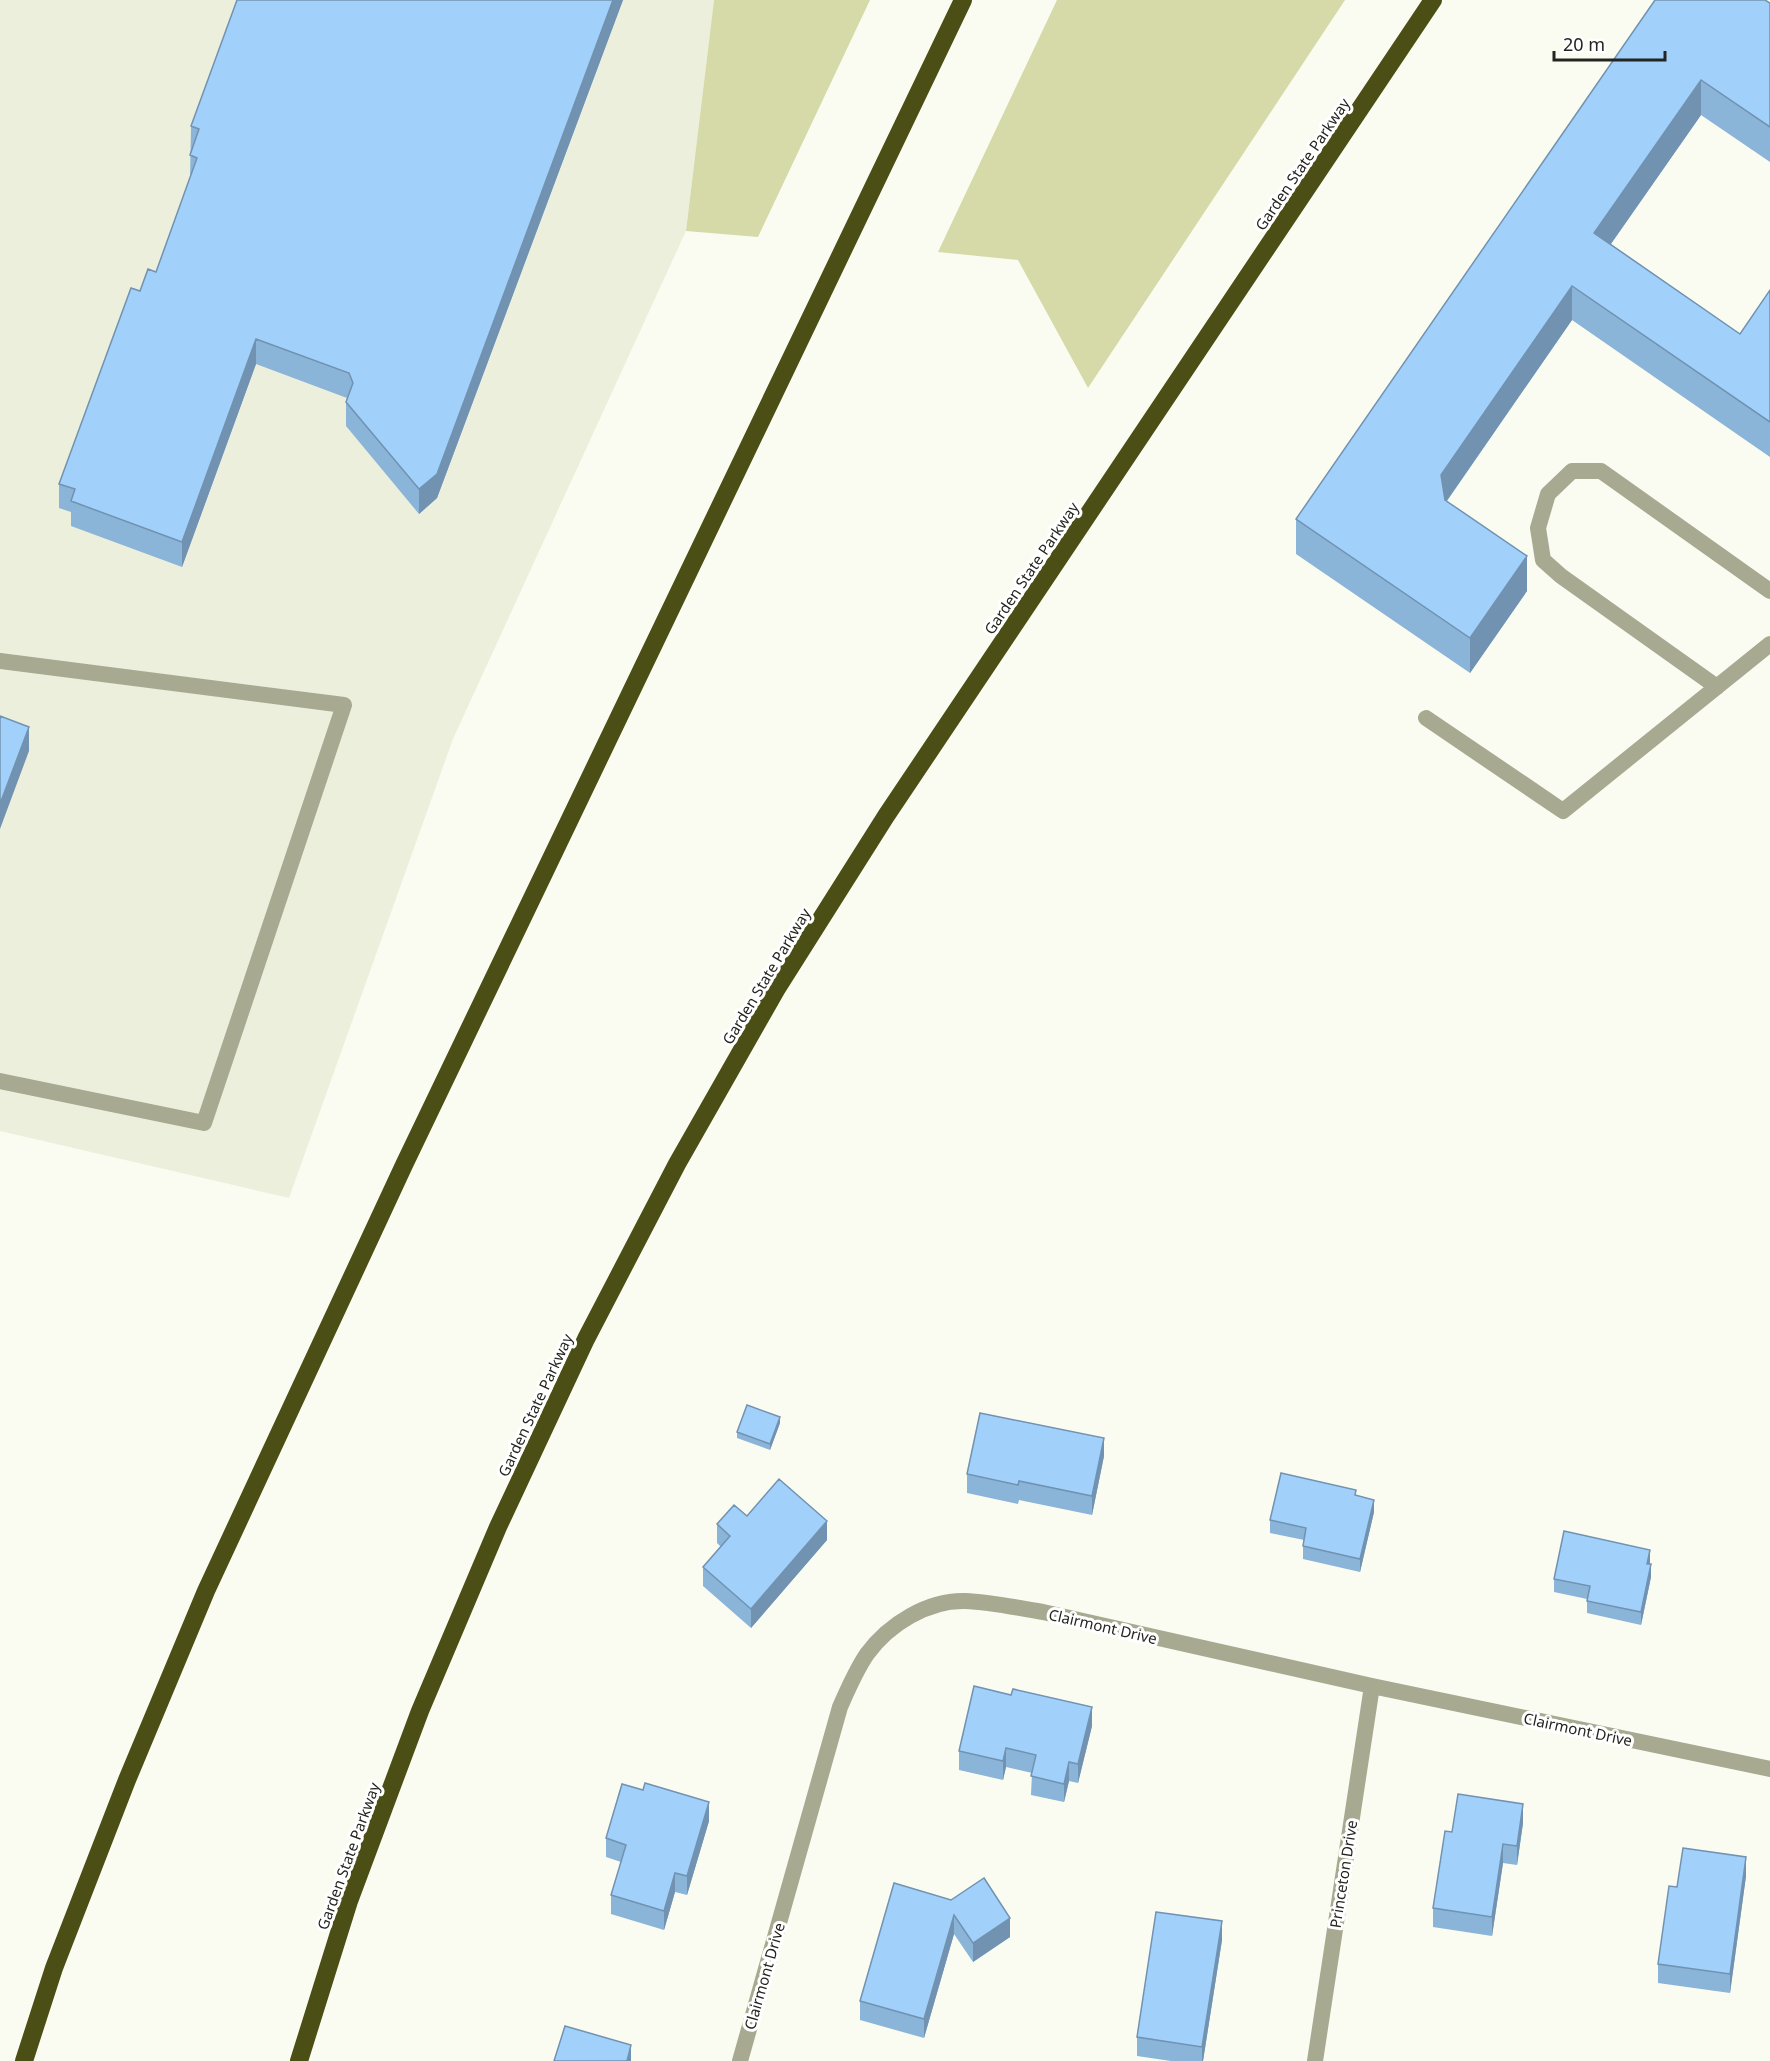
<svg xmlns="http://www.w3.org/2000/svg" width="1770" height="2061" viewBox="0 0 1770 2061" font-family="'Noto Sans',sans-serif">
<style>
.built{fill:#edefdd}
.green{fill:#d5daa8}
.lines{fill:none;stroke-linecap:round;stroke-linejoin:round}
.service{stroke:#a7a991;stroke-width:16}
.minor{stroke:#a7a991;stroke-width:16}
.motorway{stroke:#4b4e15;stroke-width:18}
.wall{fill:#8ab4d8}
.shaded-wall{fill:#7192b0}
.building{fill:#a1d1fb;stroke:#7192b0;stroke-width:1.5}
.labels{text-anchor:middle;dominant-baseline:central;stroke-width:6;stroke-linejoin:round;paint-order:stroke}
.street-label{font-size:15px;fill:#242420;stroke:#fff}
</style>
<rect width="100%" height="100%" fill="#fbfcf1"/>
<path class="built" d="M0,0H714L686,231L453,739L289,1198L0,1131Z"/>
<path class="green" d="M714,0H870L758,237L686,231Z
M1057,0H1345L1088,388L1018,260L938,252Z"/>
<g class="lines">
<path class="service" d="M0,661L344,705L204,1123L0,1081
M1717,687L1561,576L1543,560L1538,528L1548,494L1572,471H1601L1770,591
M1426,718L1563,811L1770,644"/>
<path class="minor" d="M740,2061L840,1707C848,1689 856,1670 867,1654C889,1624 928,1600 965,1601C992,1602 1017,1608 1043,1612L1372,1686L1770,1769
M1315,2061L1372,1686"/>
<path class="motorway" d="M24,2061L54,1968L127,1780L206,1591L404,1165L963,0
M299,2061L349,1901L420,1711L498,1527L586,1339L677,1164L776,990L886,816L1433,0"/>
</g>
<path class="wall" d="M237,0H623L437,498L419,514L346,426V402L347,398L256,364L182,567L71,526V512L59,508V484L140,291L156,272L190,179L191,126Z
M1770,3V162L1701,115L1611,244L1740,334L1770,290V457L1572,320L1447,501L1527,591L1470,673L1296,554V519Z
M780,1423L770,1450L737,1438V1432Z
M1104,1456L1092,1515L1019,1500L1018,1504L967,1493V1474Z
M1356,1496L1374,1512L1360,1572L1303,1559V1546L1304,1540L1270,1533V1520Z
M747,1516L827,1540L751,1628L703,1586V1567L721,1547L717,1543V1524Z
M1649,1564L1651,1577L1641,1625L1587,1613V1599L1554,1592V1579Z
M1092,1726L1078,1783L1069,1781L1064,1802L1031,1795L1032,1773L1006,1767L1003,1780L959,1770V1751Z
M709,1821L687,1895L675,1892L664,1930L611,1914V1895L621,1862L606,1857V1838Z
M1523,1823L1517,1865L1503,1863L1492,1936L1433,1927V1908L1452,1832Z
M1746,1876L1730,1993L1658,1983V1964L1677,1887Z
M894,1883L1010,1937L973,1962L954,1934L924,2038L860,2020V2001Z
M1222,1940L1203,2061H1171L1137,2056V2037Z"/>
<path class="shaded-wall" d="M613,0H623L437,498L419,514V489Z
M1701,80V115L1594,268V233Z
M1572,286V320L1441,509V475Z
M256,339V364L182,567V542Z
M1527,556V591L1470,673V638Z
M29,727V751L0,829V804Z
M780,1417V1423L770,1450V1444Z
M1104,1438V1456L1092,1515V1496Z
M1374,1500V1512L1360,1572V1559Z
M827,1521V1540L751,1628V1609Z
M1650,1550V1562L1647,1577V1564Z
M1651,1564V1577L1641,1625V1612Z
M1092,1707V1726L1078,1783V1764Z
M1006,1748V1767L1003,1780V1761Z
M1069,1762V1781L1064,1802V1784Z
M709,1802V1821L687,1895V1876Z
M1523,1804V1823L1517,1865V1846Z
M1503,1844V1863L1492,1936V1917Z
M1746,1857V1876L1730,1993V1974Z
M675,1873V1892L664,1930V1911Z
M954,1915V1934L924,2038V2019Z
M1010,1918V1937L973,1962V1943Z
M1222,1921V1940L1203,2061H1202V2047Z
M631,2045V2061H627Z"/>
<path class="building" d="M237,0H613L437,474L419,489L346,402L353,383L349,373L256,339L182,542L71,501L75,489L59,484L131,288L140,291L148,269L156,272L197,158L190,155L199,129L191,126Z
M1655,0H1765L1770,3V127L1701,80L1594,233L1740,334L1770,290V422L1572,286L1441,475L1445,500L1527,556L1470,638L1296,519Z
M0,716L29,727L0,804Z
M747,1405L780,1417L770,1444L737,1432Z
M980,1413L1104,1438L1092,1496L1019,1481L1018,1485L967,1474Z
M1281,1473L1356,1490L1355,1495L1374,1500L1360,1559L1303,1546L1306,1528L1270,1520Z
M779,1479L827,1521L751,1609L703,1567L730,1536L717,1524L734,1505L747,1516Z
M1564,1531L1650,1550L1647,1564H1651L1641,1612L1587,1601L1590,1586L1554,1579Z
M974,1686L1011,1695L1013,1689L1092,1707L1078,1764L1069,1762L1064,1784L1031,1776L1036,1755L1006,1748L1003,1761L959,1751Z
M645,1783L709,1802L687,1876L675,1873L664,1911L611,1895L626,1845L606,1838L622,1784L643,1790Z
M1458,1794L1523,1804L1517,1846L1503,1844L1492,1917L1433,1908L1445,1831L1452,1832Z
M1683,1848L1746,1857L1730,1974L1658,1964L1669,1886L1677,1887Z
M984,1878L1010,1918L973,1943L954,1915L924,2019L860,2001L894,1883L951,1900Z
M1156,1912L1222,1921L1202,2047L1137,2037Z
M565,2026L631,2045L627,2061H554Z"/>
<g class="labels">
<g class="street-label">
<text transform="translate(1302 164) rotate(-56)">Garden State Parkway</text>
<text transform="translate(1031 568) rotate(-56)">Garden State Parkway</text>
<text transform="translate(766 976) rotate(-59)">Garden State Parkway</text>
<text transform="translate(535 1405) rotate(-65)">Garden State Parkway</text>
<text transform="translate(1103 1626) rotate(13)">Clairmont Drive</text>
<text transform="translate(1578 1729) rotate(12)">Clairmont Drive</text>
<text transform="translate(348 1856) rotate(-70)">Garden State Parkway</text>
<text transform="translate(1343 1874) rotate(-81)">Princeton Drive</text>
<text transform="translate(764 1976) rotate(-74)">Clairmont Drive</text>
</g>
</g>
<path d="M1554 51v9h111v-9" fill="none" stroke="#242420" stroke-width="3"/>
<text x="1563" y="51" font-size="18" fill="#242420" stroke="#ffffff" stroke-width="4.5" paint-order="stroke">20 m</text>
</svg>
